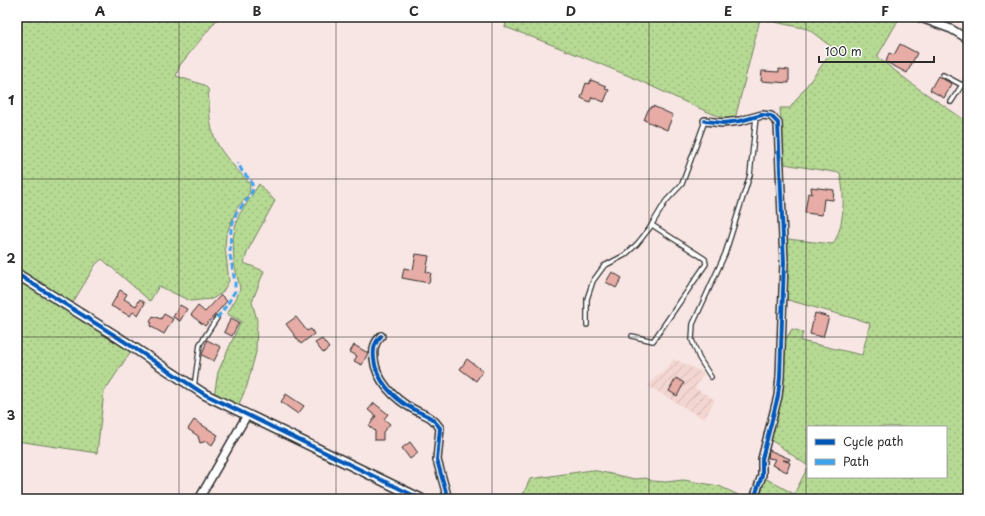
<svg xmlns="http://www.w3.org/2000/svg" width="985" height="516" viewBox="0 0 985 516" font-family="'Playpen Sans',sans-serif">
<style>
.industrial{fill:url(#industrial-furrows)}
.grass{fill:url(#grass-dots);stroke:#70825f}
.building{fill:#e7aca5;stroke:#2b2b2b}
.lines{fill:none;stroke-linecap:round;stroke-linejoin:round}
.service-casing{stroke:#2b2b2b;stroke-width:6}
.minor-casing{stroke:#2b2b2b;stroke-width:10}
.tertiary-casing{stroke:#2b2b2b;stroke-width:12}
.service{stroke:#fff;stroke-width:3.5}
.minor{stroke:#fff;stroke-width:7}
.tertiary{stroke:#fff;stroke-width:9}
.quiet{stroke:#3ea3eb;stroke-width:3;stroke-dasharray:6 3;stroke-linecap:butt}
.cycleway-casing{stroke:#fff;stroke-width:6}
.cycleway{stroke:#0057b8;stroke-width:4}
.grid{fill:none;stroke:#2b2b2b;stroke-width:1;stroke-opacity:0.55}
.neatline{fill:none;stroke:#2b2b2b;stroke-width:1.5}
.grid-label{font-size:13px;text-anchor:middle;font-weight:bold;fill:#2b2b2b}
</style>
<defs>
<pattern id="industrial-furrows" width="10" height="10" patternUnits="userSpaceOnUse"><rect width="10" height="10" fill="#f3d5d1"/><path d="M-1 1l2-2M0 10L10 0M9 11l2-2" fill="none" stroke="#d0b7b4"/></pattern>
<pattern id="grass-dots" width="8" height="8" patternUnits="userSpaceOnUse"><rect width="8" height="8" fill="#b6d993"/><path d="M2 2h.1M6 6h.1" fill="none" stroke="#9dba7f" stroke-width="1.8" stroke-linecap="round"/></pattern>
</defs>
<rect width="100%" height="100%" fill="#f8e6e4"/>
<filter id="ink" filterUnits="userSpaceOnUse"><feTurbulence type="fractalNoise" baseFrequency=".025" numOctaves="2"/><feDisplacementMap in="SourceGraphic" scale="8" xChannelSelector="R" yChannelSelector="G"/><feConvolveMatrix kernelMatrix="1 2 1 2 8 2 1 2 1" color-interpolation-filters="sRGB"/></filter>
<g filter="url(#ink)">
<path class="industrial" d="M674,359L704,373L695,388L715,400L704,419L648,386L657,375L662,374Z"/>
<path class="grass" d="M17,17H219L180,65L176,76L204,85L208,89C210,107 208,124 216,141C222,155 240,172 250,184L249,194L237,208L226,235L225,247L229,281L222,293L212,299L190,301L159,286L150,301L102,259L96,264L72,304L17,269Z
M507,17H900L877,57L919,89L968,122V499H758L763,484V477L794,494L808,467V477H946V427H808V466L768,438L779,407L783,389L784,342L792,329L803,332L801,341L862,355L870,323L788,300L786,296L787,239L833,244C845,225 845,195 840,173L784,164L780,108H790L834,49L808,29L760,19L735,119H726C693,107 661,90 629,76C588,59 546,42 505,27Z
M259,184L275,201L248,250L244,263L264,271L252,302L257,320L256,352L247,386L238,406L214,396L218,372L241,321L227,314L237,297L240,288L234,263L233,239L235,228L239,215Z
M17,278L131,351L104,392L97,453L17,441Z
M592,470L635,479L646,478L652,481L666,482L683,480L719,486L747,499H521L530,479Z"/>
<path class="building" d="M900,44L917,53L907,73L886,62L889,53L894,55Z
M779,69L789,70V83L761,81L762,71L779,72Z
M938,76L952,84L944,98L930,90Z
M591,80L606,86L605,89L609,90L604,102L592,97L590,102L581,98L586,83L589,84Z
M653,106L673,115L667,130L644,120L648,110Z
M811,187L834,190L833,200L824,199L822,215L805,213L808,193L812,194Z
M416,254L429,256L426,272L431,273L429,283L402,278L404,268L413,270Z
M612,272L622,278L616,288L606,282Z
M120,290L127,294L124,299L136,306L140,299L145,303L138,315L133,312L130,316L111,306Z
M221,295L227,301L205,326L191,315L198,306L205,312Z
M180,305L187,309L180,321L173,317Z
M815,313L829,317L823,337L810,334Z
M164,314L173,319L164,334L150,326L152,323L150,322L153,316L161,319Z
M296,317L307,331L311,329L314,334L301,344L286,324Z
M231,318L239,322L232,336L224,332Z
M322,339L329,348L323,353L315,343Z
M207,340L221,347L214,361L202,355Z
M354,345L368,353L362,365L354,361L357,356L350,352Z
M467,359L483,371L476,381L460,369Z
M676,378L684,383L677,396L669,391Z
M286,394L304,406L298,414L281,402Z
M374,403L388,414L384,419L390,424L383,432V440H375V431L369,426L376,416L368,410Z
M194,420L218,435L212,445L207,441L200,443L198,436L188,429Z
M410,442L418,453L410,459L402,448Z
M769,450L790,459L789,461L783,460L790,463L787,472L772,465L775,459L768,458Z"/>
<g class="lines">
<g class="service-casing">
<path id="service" d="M943,75L962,85L951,102
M962,85L968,82
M587,325V299L593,281L604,266L625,255L637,244L649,229L666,201L682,184L705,121
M632,336L653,341L706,264L705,259L652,225
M711,377L699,358L692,340L693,324L725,254L750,175L756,117
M194,387L200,344L217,318"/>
</g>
<g class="minor-casing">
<path id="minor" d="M918,17L951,29L968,39
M705,121L723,123L740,121L762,115L771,116L778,123L784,262L780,377L778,396L762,459V475L754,499
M381,336C374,343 373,349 374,359C376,380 394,399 413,409C426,416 431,415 440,428L437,460L448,499
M199,499L247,415"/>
</g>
<g class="tertiary-casing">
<path id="tertiary" d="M17,274L119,338L204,394L421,499"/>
</g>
<use href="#service" class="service"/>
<use href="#minor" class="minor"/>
<use href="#tertiary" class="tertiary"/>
<path class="quiet" d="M217,318L227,305L235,291V282L230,255L231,229L236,214L251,194L253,188L251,181L242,171L238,163"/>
<g class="cycleway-casing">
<path id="cycleway" d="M705,121L723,123L740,121L762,115L771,116L778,123L784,262L780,377L778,396L762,459V475L754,499
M17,274L119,338L204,394L421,499
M381,336C374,343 373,349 374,359C376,380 394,399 413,409C426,416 431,415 440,428L437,460L448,499"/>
</g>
<use href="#cycleway" class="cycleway"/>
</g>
</g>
<path class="grid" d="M179,17V499M336,17V499M492,17V499M649,17V499M806,17V499M17,179H968M17,337H968"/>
<rect width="985" height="516" fill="none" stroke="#fff" stroke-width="44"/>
<rect x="807" y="426" width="140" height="52" fill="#ffffff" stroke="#aaaaaa"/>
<rect x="815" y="439" width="20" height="6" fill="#0057b8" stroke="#aaaaaa"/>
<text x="843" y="446" font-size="12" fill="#2b2b2b">Cycle path</text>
<rect x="815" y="459" width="20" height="6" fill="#3ea3eb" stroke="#aaaaaa"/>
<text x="843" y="466" font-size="12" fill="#2b2b2b">Path</text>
<path d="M819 56v6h115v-6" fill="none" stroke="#2b2b2b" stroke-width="2"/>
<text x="825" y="56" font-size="12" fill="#2b2b2b" stroke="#ffffff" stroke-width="3" paint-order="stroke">100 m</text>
<rect x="22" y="22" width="941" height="472" class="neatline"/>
<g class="grid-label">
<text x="100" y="16">A</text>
<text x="257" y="16">B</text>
<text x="414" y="16">C</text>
<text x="571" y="16">D</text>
<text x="728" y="16">E</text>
<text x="885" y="16">F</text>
<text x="11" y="105">1</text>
<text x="11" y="263">2</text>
<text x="11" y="420">3</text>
</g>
</svg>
